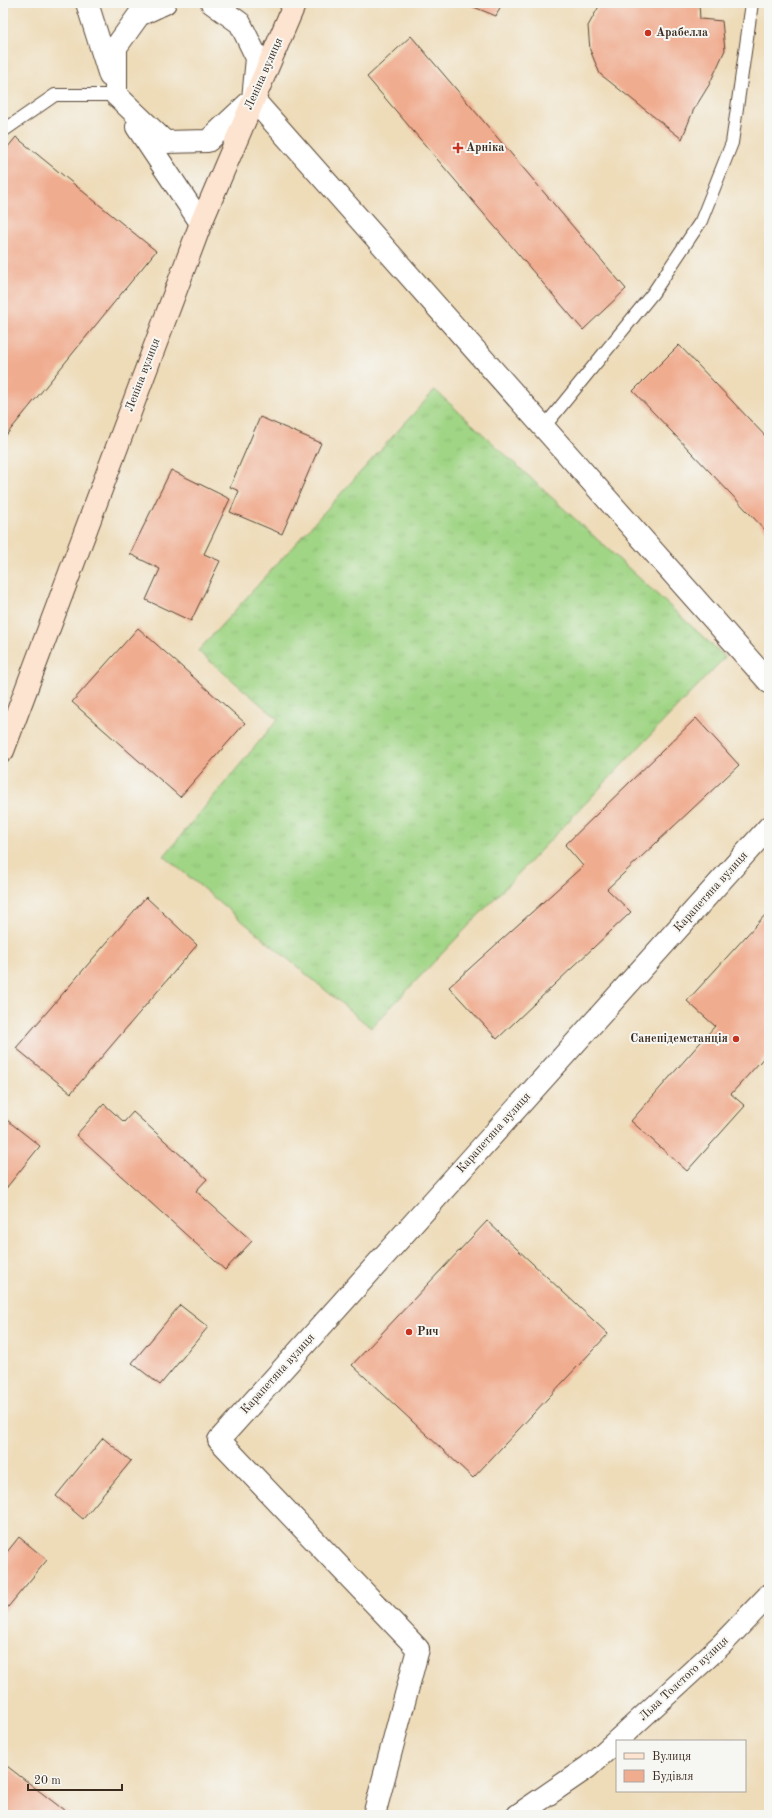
<svg xmlns="http://www.w3.org/2000/svg" width="772" height="1818" viewBox="0 0 772 1818" font-family="'Old Standard TT',serif">
<style>
.grass{fill:url(#grass-tufts);stroke:#6e8052}
.building{fill:#f0ac8f}
.lines{fill:none;stroke-linecap:round;stroke-linejoin:round}
.lane-casing{stroke:#564535;stroke-width:14}
.street-casing{stroke:#564535;stroke-width:24}
.secondary-casing{stroke:#564535;stroke-width:24}
.lane{stroke:#fff;stroke-width:12}
.street{stroke:#fff;stroke-width:22}
.secondary{stroke:#fde4d1;stroke-width:22}
.poi-dot{fill:#c8321e;stroke:#f6f6f2;stroke-width:1.5}
.labels{text-anchor:middle;dominant-baseline:central;stroke-width:4;stroke-linejoin:round;paint-order:stroke}
.poi-label{font-size:12px;font-weight:bold;fill:#3b2a1e;stroke:#f6f6f2;text-anchor:start}
.street-label{font-size:12px;fill:#3b2a1e;stroke:#f6f6f2}
</style>
<defs>
<pattern id="grass-tufts" width="24" height="20" patternUnits="userSpaceOnUse"><rect width="24" height="20" fill="#a0d585"/><path d="M3 7l-1-3M5 7V3M7 7l1-3M15 17l-1-3M17 17v-4M19 17l1-3" fill="none" stroke="#8bb772"/></pattern>
</defs>
<rect width="100%" height="100%" fill="#f6f6f2"/>
<filter id="ink" filterUnits="userSpaceOnUse"><feTurbulence type="fractalNoise" baseFrequency=".025" numOctaves="2"/><feDisplacementMap in="SourceGraphic" scale="8" xChannelSelector="R" yChannelSelector="G"/><feConvolveMatrix kernelMatrix="1 2 1 2 8 2 1 2 1" color-interpolation-filters="sRGB"/></filter>
<filter id="wash" filterUnits="userSpaceOnUse"><feTurbulence type="fractalNoise" baseFrequency=".012" numOctaves="4" result="noise"/><feDisplacementMap in="SourceGraphic" scale="16" xChannelSelector="R" yChannelSelector="G"/><feGaussianBlur stdDeviation="0.9" result="paint"/><feColorMatrix in="noise" values="0 0 0 0 0 0 0 0 0 0 0 0 0 0 0 0 0 1.4 0 .05"/><feComposite in="paint" operator="in"/></filter>
<g filter="url(#wash)">
<rect width="100%" height="100%" fill="#eedcb9"/>
<path class="grass" d="M435,390L725,657L371,1028L164,856L278,719L198,651Z"/>
<g id="blocks">
<path class="building" d="M464,3H502L496,16Z
M603,3H699L700,19L722,21L725,50L709,85L693,111L682,139L600,74L590,50L588,26L598,8Z
M411,36L626,289L583,330L367,77Z
M16,137L156,251L3,439V153Z
M679,345L769,440V534L633,391Z
M260,417L321,443L282,534L230,512L239,491L230,487Z
M171,470L230,499L204,554L220,561L191,621L146,600L160,569L130,554Z
M138,628L245,723L180,797L72,702Z
M696,718L739,765L607,889L631,912L497,1039L449,987L583,866L565,845Z
M146,897L197,945L71,1093L16,1048Z
M766,914L769,916V1052L731,1094L745,1106L687,1171L631,1121L715,1026L687,1001Z
M104,1104L124,1122L133,1112L207,1179L196,1191L252,1241L225,1270L76,1135Z
M3,1117L40,1146L3,1192Z
M487,1221L608,1334L473,1478L352,1365Z
M180,1305L208,1327L160,1385L132,1363Z
M103,1438L131,1461L83,1519L56,1496Z
M19,1537L47,1560L3,1613V1557Z
M3,1763L69,1814L68,1815H3Z"/>
</g>
</g>
<g filter="url(#ink)">
<use href="#blocks" fill-opacity="0" stroke="#564535" stroke-width="1"/>
<g class="lines">
<g class="lane-casing">
<path id="lane" d="M3,131L55,95H116
M544,427L653,293L701,221L732,143L752,3"/>
</g>
<g class="street-casing">
<path id="street" d="M87,3L110,76
M165,3L139,15L116,47V95L165,142L208,141L253,99L257,58L240,23L212,3
M253,99L769,682
M137,127L201,223
M374,1815L418,1649L219,1440L769,827
M518,1815L588,1767L721,1645L769,1595"/>
</g>
<g class="secondary-casing">
<path id="secondary" d="M3,751L201,223L295,3"/>
</g>
<use href="#lane" class="lane"/>
<use href="#street" class="street"/>
<use href="#secondary" class="secondary"/>
</g>
</g>
<g class="poi-dot">
<circle cx="648" cy="33" r="4"/>
<path d="M456 142h4v4h4v4h-4v4h-4v-4h-4v-4h4z"/>
<circle cx="736" cy="1039" r="4"/>
<circle cx="409" cy="1332" r="4"/>
</g>
<g class="labels">
<g class="poi-label">
<text x="656" y="33">Арабелла</text>
<text x="466" y="148">Арніка</text>
<text x="728" y="1039" text-anchor="end">Санепідемстанція</text>
<text x="417" y="1332">Рич</text>
</g>
<g class="street-label">
<text transform="translate(264 74) rotate(-66)">Леніна вулиця</text>
<text transform="translate(143 375) rotate(-69)">Леніна вулиця</text>
<text transform="translate(711 892) rotate(-48)">Карапетяна вулиця</text>
<text transform="translate(494 1133) rotate(-48)">Карапетяна вулиця</text>
<text transform="translate(278 1374) rotate(-48)">Карапетяна вулиця</text>
<text transform="translate(684 1679) rotate(-43)">Льва Толстого вулиця</text>
</g>
</g>
<rect width="772" height="1818" fill="none" stroke="#f6f6f2" stroke-width="16"/>
<rect x="616" y="1740" width="130" height="52" fill="#f6f6f2" stroke="#aba49d"/>
<rect x="624" y="1753" width="20" height="6" fill="#fde4d1" stroke="#aba49d"/>
<text x="652" y="1760" font-size="12" fill="#3b2a1e">Вулиця</text>
<rect x="624" y="1770" width="20" height="12" fill="#f0ac8f" stroke="#aba49d"/>
<text x="652" y="1780" font-size="12" fill="#3b2a1e">Будівля</text>
<path d="M28 1784v6h94v-6" fill="none" stroke="#3b2a1e" stroke-width="2"/>
<text x="34" y="1784" font-size="12" fill="#3b2a1e" stroke="#f6f6f2" stroke-width="3" paint-order="stroke">20 m</text>
</svg>
